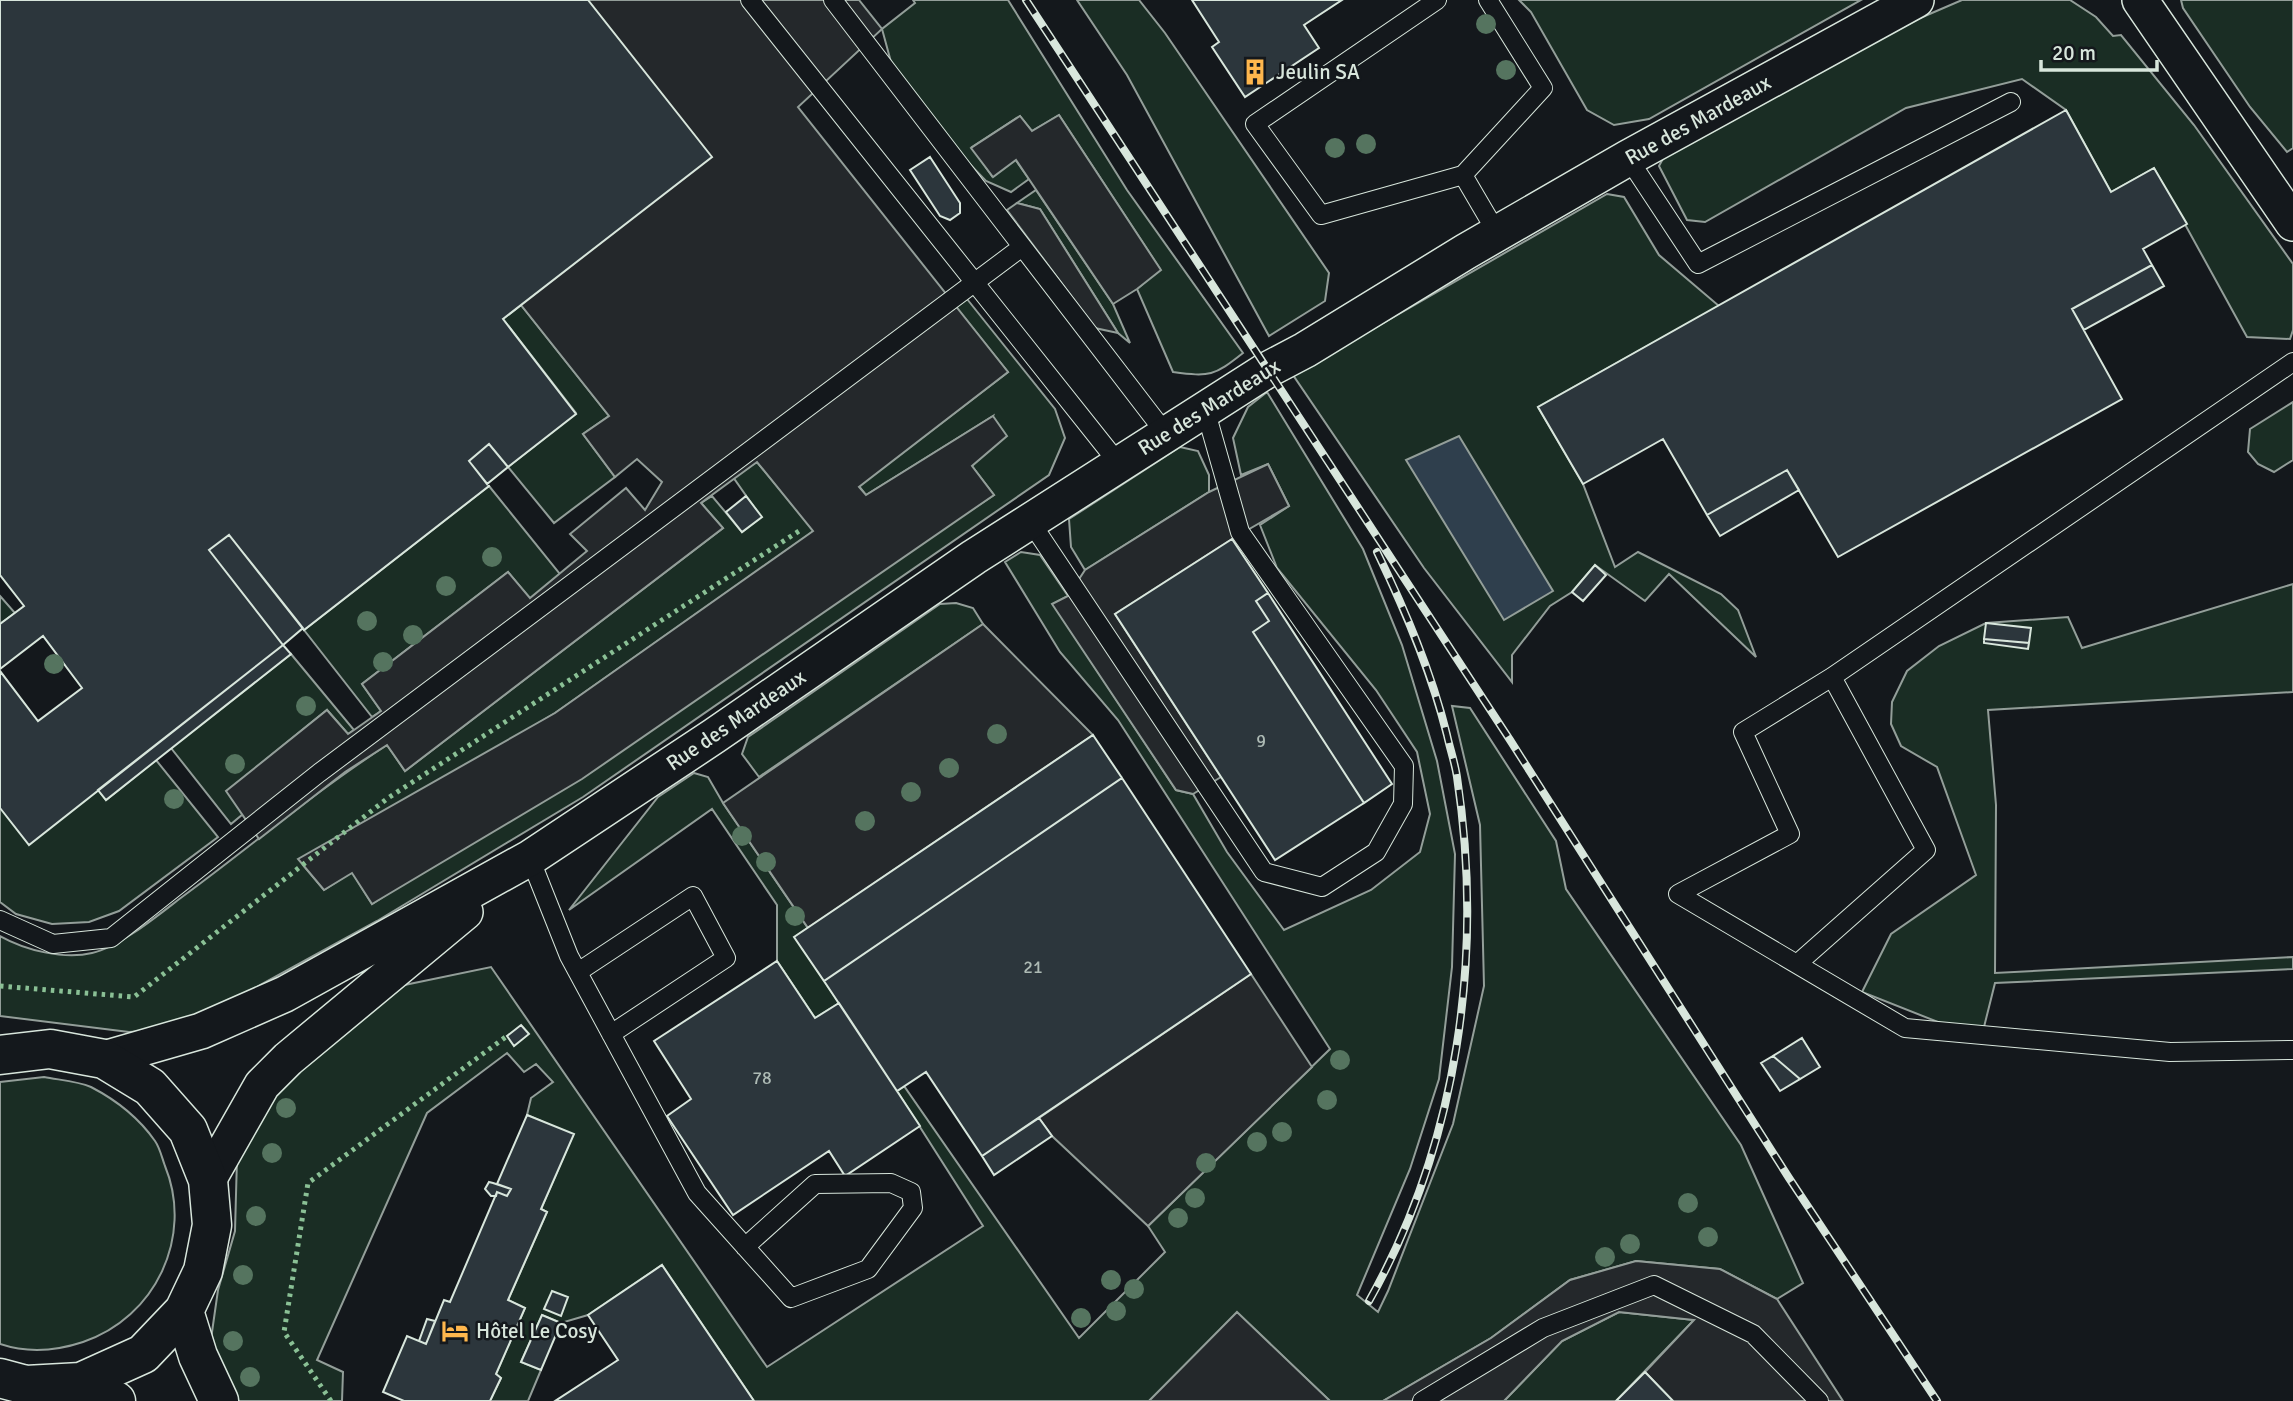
<svg xmlns="http://www.w3.org/2000/svg" width="2293" height="1401" viewBox="0 0 2293 1401" font-family="Signika,sans-serif">
<style>
.green{fill:#1a2d24;stroke:#939e99;stroke-width:2}
.parking{fill:#24282b;stroke:#939e99;stroke-width:2}
.water{fill:#2f3f4d;stroke:#939e99;stroke-width:2}
.building{fill:#2c363c;stroke:#d8e6dc;stroke-width:2}
.lines{fill:none;stroke-linecap:round;stroke-linejoin:round}
.lane-casing{stroke:#d8e6dc;stroke-width:20}
.street-casing{stroke:#d8e6dc;stroke-width:38}
.primary-casing{stroke:#d8e6dc;stroke-width:41}
.lane{stroke:#14181c;stroke-width:18}
.street{stroke:#14181c;stroke-width:35}
.primary{stroke:#14181c;stroke-width:38}
.rail-casing{stroke:#d8e6dc;stroke-width:8}
.rail{stroke:#14181c;stroke-width:5;stroke-dasharray:16;stroke-linecap:butt}
.hedge{stroke:#8ac095;stroke-width:5;stroke-dasharray:3.5 5;stroke-linecap:butt}
.tree{fill:#55745f}
.labels{text-anchor:middle;dominant-baseline:central;stroke-width:5;stroke-linejoin:round;paint-order:stroke}
.number-label{font-size:18px;fill:#adbab4}
.poi-label{font-size:21px;fill:#d8e6dc;stroke:#14181c;text-anchor:start}
.street-label{font-size:21px;fill:#d8e6dc;stroke:#14181c}
</style>
<rect width="100%" height="100%" fill="#14181c"/>
<path class="green" d="M913,0H1008L1127,190L1243,353C1214,376 1210,377 1173,372L1137,289L1160,269L1059,115L1032,131L1020,116L972,147L992,176L1015,159L1029,179L1011,192L986,181L961,155L891,62L882,29L915,3Z
M1077,0H1139L1165,33L1329,273L1325,301L1269,336L1127,75Z
M1519,0H1861L1649,119L1614,125L1587,110L1531,12Z
M1962,0H2070L2096,17L2113,36L2121,35L2194,125L2293,264V330L2290,339L2247,337L2154,168L2111,192L2066,110L2022,79L1906,108L1705,222L1687,220L1659,166L1666,153L1918,19Z
M2181,0H2293V148L2287,152L2250,107L2183,8Z
M1036,190L1113,304L1130,343L1118,333L1040,209L1017,203Z
M1607,194L1624,197L1659,255L1719,306L1538,407L1583,484L1615,567L1638,552L1721,594L1738,610L1756,657L1669,574L1645,601L1595,565L1572,592L1550,606L1512,655V682L1424,568L1293,375Z
M967,299L1055,409L1065,438L1049,475L583,797L377,921L218,1008L163,1030L129,1032L0,1016V936C25,950 64,960 92,953C119,947 156,917 178,900C248,849 314,792 387,745L405,771L723,528L701,503L712,496L742,532L761,517L733,477L757,462L814,531L555,713L303,865L324,890L352,872L372,904L994,495L972,466L993,416L866,495L859,486L1008,372L954,305Z
M521,305L609,416L583,434L615,477L554,523L508,467L576,413L503,319Z
M1267,392L1363,549L1402,645L1437,761L1455,854L1452,967L1439,1079L1410,1169L1357,1295L1378,1312L1388,1291L1453,1124L1484,986L1480,825L1452,706L1470,708L1556,841L1566,889L1741,1145L1803,1283L1777,1299L1720,1269L1636,1261L1570,1280L1491,1338L1383,1401H1330L1237,1313L1149,1401H754L662,1265L588,1315L561,1323L542,1315L521,1362L541,1370L528,1401H490L501,1378L496,1374L525,1308L508,1300L547,1212L541,1209L573,1135L527,1115L531,1098L553,1082L536,1064L524,1072L507,1053L427,1113L317,1360L343,1372L342,1401H232L211,1339L218,1290L235,1231L237,1158L259,1110L307,1056L395,987L491,967L767,1367L983,1226L897,1091L904,1086L1079,1338L1165,1252L1148,1226L1330,1049L1118,720L1060,652L1005,562L1021,552L1040,555L1068,596L1053,604L1176,790L1193,794L1227,852L1284,930L1371,890L1420,852L1430,814L1417,752L1376,690L1277,568L1260,525L1289,506L1268,464L1241,475L1233,438L1248,407Z
M2293,402V460L2274,472L2258,464L2248,452L2250,429Z
M1180,447L1198,451L1209,475V492L1085,570L1071,547L1069,519Z
M489,486L560,574L530,599L508,572L362,684L381,711L372,717L304,630Z
M2293,584V692L1988,710L1996,805L1995,973L2293,957V969L1995,983L1981,1039L1862,992L1891,934L1976,875L1937,767L1901,746L1891,724L1892,702L1907,671L1939,646L1986,623L2068,617L2082,648Z
M0,596L15,613L0,624Z
M956,603L973,608L983,624L759,777L742,754L748,737L940,604Z
M291,654L354,730L348,734L327,710L227,791L243,814L231,824L171,748Z
M156,760L218,837L119,911L89,922L52,924L16,914L0,902V808L98,790L106,800Z
M694,773L708,777L723,803L808,928L795,937L839,1003L815,1018L777,961V905L712,809L569,910L658,797Z
M44,1077C59,1080 77,1081 91,1087C116,1100 139,1118 155,1141C160,1148 162,1158 165,1166C194,1237 155,1318 83,1342C56,1351 27,1353 0,1344V1082Z
M1619,1312L1694,1320L1616,1401H1504L1562,1341Z"/>
<path class="parking" d="M588,0H859L882,29L798,107L1008,372L859,487L866,495L993,416L1007,436L972,466L994,495L582,779L372,904L352,873L324,890L298,859L555,713L813,531L757,462L701,503L723,528L405,771L387,745L345,772L259,839L226,791L327,710L348,734L354,730L381,711L362,684L508,572L530,598L587,551L570,534L626,488L645,510L662,482L637,459L615,477L583,434L609,416L521,305Z
M1059,115L1161,270L1137,289L1113,304L1016,160L993,177L971,148L1020,116L1032,131Z
M1017,203L1040,209L1118,333L1095,328L1007,210Z
M1268,464L1289,506L1232,539L1115,614L1221,777L1193,794L1176,790L1052,604L1068,596L1085,570L1209,492Z
M983,624L1093,735L808,928L723,803Z
M1251,974L1312,1067L1148,1226L1052,1136L1039,1118Z
M1636,1261L1720,1269L1777,1299L1843,1401H1673L1645,1372L1694,1320L1619,1312L1562,1341L1504,1401H1383L1491,1338L1570,1280Z
M1237,1312L1330,1401H1149Z"/>
<path class="water" d="M1459,436L1553,591L1504,620L1406,460Z"/>
<path class="building" d="M0,0H588L712,157L503,319L576,414L508,467L489,444L469,461L489,486L304,630L229,535L209,550L283,645L29,845L0,808V671L38,721L82,688L43,636L0,669V624L24,606L0,575Z
M1192,0H1342L1304,25L1319,48L1245,97L1212,47L1219,42Z
M2066,110L2111,192L2154,168L2187,224L2143,249L2152,265L2072,309L2122,399L1838,557L1787,470L1707,515L1663,439L1583,484L1538,407Z
M930,157L960,203V213L950,220L940,216L910,170Z
M2152,265L2164,286L2084,330L2072,309Z
M489,444L508,467L487,484L469,461Z
M1787,470L1799,490L1720,536L1707,515Z
M746,496L762,517L742,532L726,512Z
M229,535L303,628L283,645L209,550Z
M1232,539L1268,593L1256,601L1269,621L1253,632L1364,803L1275,860L1115,614Z
M1595,565L1606,575L1583,601L1572,592Z
M1268,593L1392,784L1364,803L1253,632L1269,621L1256,601Z
M1986,623L2031,628L2029,643L1984,639Z
M1984,639L2029,643L2028,649L1984,643Z
M283,645L291,654L106,800L98,790Z
M1093,735L1122,778L824,981L794,937Z
M1122,778L1251,974L982,1156L926,1072L897,1091L824,981Z
M777,961L815,1018L839,1003L920,1126L845,1176L829,1151L733,1215L667,1116L691,1099L654,1041Z
M521,1025L529,1034L514,1046L507,1036Z
M1802,1038L1820,1067L1800,1079L1773,1056Z
M1773,1056L1800,1079L1780,1091L1761,1063Z
M527,1115L574,1134L541,1209L547,1212L508,1300L525,1308L496,1374L501,1378L490,1401H404L383,1392L407,1336L426,1344L444,1300L450,1302L497,1192L507,1196L511,1189L497,1184Z
M1039,1118L1052,1136L994,1175L982,1156Z
M489,1182L493,1183L511,1189L507,1196L497,1192L496,1196H491L485,1189Z
M662,1265L754,1401H555L618,1360L588,1315Z
M552,1291L568,1297L561,1316L544,1309Z
M542,1315L561,1323L541,1370L521,1362Z
M427,1319L435,1321L426,1344L419,1341Z
M1645,1372L1673,1401H1616Z"/>
<g class="lines">
<g class="lane-casing">
<path id="lane" d="M750,0L1119,464
M833,0L1166,434
M1437,0L1255,124L1321,215L1463,175L1543,88L1488,0
M1628,158L1698,264L2011,102
M1463,175L1497,233
M2293,362L1832,677L1743,732L1790,834L1678,894L1905,1028L2170,1052L2293,1050
M1030,521L1264,872L1322,887L1376,852L1403,804L1404,766L1240,532L1205,409
M530,858L569,956L697,1193L791,1298L868,1269L913,1208L911,1192L891,1183L815,1184L745,1247
M0,920L53,944L111,938L319,773L1022,247
M1797,964L1926,850L1832,677
M578,972L693,896L726,958L611,1034
M1422,1401L1543,1328L1654,1285L1753,1334L1819,1401"/>
</g>
<g class="street-casing">
<path id="street" d="M2140,0L2293,223
M104,1059L201,1031L285,994L530,858L714,736L974,557L1267,370L1305,350L1465,252L1628,158L1916,0
M208,1180L262,1085L288,1059L465,912"/>
</g>
<g class="primary-casing">
<path id="primary" d="M0,1055L50,1049L104,1059L150,1087L188,1130L208,1180L212,1225L203,1271L184,1311L143,1354L81,1382L26,1385L0,1378
M184,1311L198,1356L219,1401
M81,1382L116,1401"/>
</g>
<use href="#lane" class="lane"/>
<use href="#street" class="street"/>
<use href="#primary" class="primary"/>
<g class="rail-casing">
<path id="rail" d="M1026,0L1510,740L1789,1178L1937,1401
M1369,1301C1458,1143 1484,955 1457,777C1455,763 1450,749 1447,735C1431,671 1406,612 1377,552"/>
</g>
<use href="#rail" class="rail"/>
<path class="hedge" d="M0,986L134,997L388,798L799,531
M331,1401L284,1332L308,1183L507,1036"/>
</g>
<g class="tree">
<circle cx="1486" cy="24" r="10"/>
<circle cx="1506" cy="70" r="10"/>
<circle cx="1366" cy="144" r="10"/>
<circle cx="1335" cy="148" r="10"/>
<circle cx="492" cy="557" r="10"/>
<circle cx="446" cy="586" r="10"/>
<circle cx="367" cy="621" r="10"/>
<circle cx="413" cy="635" r="10"/>
<circle cx="383" cy="662" r="10"/>
<circle cx="54" cy="664" r="10"/>
<circle cx="306" cy="706" r="10"/>
<circle cx="997" cy="734" r="10"/>
<circle cx="235" cy="764" r="10"/>
<circle cx="949" cy="768" r="10"/>
<circle cx="911" cy="792" r="10"/>
<circle cx="174" cy="799" r="10"/>
<circle cx="865" cy="821" r="10"/>
<circle cx="742" cy="836" r="10"/>
<circle cx="766" cy="862" r="10"/>
<circle cx="795" cy="916" r="10"/>
<circle cx="1340" cy="1060" r="10"/>
<circle cx="1327" cy="1100" r="10"/>
<circle cx="286" cy="1108" r="10"/>
<circle cx="1282" cy="1132" r="10"/>
<circle cx="1257" cy="1142" r="10"/>
<circle cx="272" cy="1153" r="10"/>
<circle cx="1206" cy="1163" r="10"/>
<circle cx="1195" cy="1198" r="10"/>
<circle cx="1688" cy="1203" r="10"/>
<circle cx="256" cy="1216" r="10"/>
<circle cx="1178" cy="1218" r="10"/>
<circle cx="1708" cy="1237" r="10"/>
<circle cx="1630" cy="1244" r="10"/>
<circle cx="1605" cy="1257" r="10"/>
<circle cx="243" cy="1275" r="10"/>
<circle cx="1111" cy="1280" r="10"/>
<circle cx="1134" cy="1289" r="10"/>
<circle cx="1116" cy="1311" r="10"/>
<circle cx="1081" cy="1318" r="10"/>
<circle cx="233" cy="1341" r="10"/>
<circle cx="250" cy="1377" r="10"/>
</g>
<defs>
<g id="building-bare" transform="scale(2.1)"><path d="M-4-6H4V6H1V3H-1V6H-4ZM-2.5-4.3h1.7v1.8h-1.7ZM.8-4.3h1.7v1.8H.8ZM-2.5-1h1.7V.8h-1.7ZM.8-1h1.7V.8H.8Z" fill="#ffb74d" stroke="#14181c" stroke-width="2.5" paint-order="stroke"/></g>
<g id="hotel-bare" transform="scale(2.1)"><path d="M-6-4.5h1.5V1H6V5H4.5V3h-9V5H-6ZM-4 0a1.8 1.8 0 1 1 3.6 0ZM.5 0V-2.5h3Q6-2.5 6 0Z" fill="#ffb74d" stroke="#14181c" stroke-width="2.5" paint-order="stroke"/></g>
</defs>
<g fill-rule="evenodd">
<use href="#building-bare" x="1255" y="72"/>
<use href="#hotel-bare" x="455" y="1331"/>
</g>
<g class="labels">
<g class="number-label">
<text x="1261" y="741">9</text>
<text x="1033" y="967">21</text>
<text x="762" y="1078">78</text>
</g>
<g class="poi-label">
<text x="1276" y="72">Jeulin SA</text>
<text x="476" y="1331">Hôtel Le Cosy</text>
</g>
<g class="street-label">
<text transform="translate(1698 120) rotate(-29)">Rue des Mardeaux</text>
<text transform="translate(1209 407) rotate(-32)">Rue des Mardeaux</text>
<text transform="translate(736 720) rotate(-34)">Rue des Mardeaux</text>
</g>
</g>
<path d="M2041 60v10h116v-10" fill="none" stroke="#d8e6dc" stroke-width="3.5"/>
<text x="2052" y="60" font-size="21" fill="#d8e6dc" stroke="#14181c" stroke-width="5" paint-order="stroke">20 m</text>
</svg>
